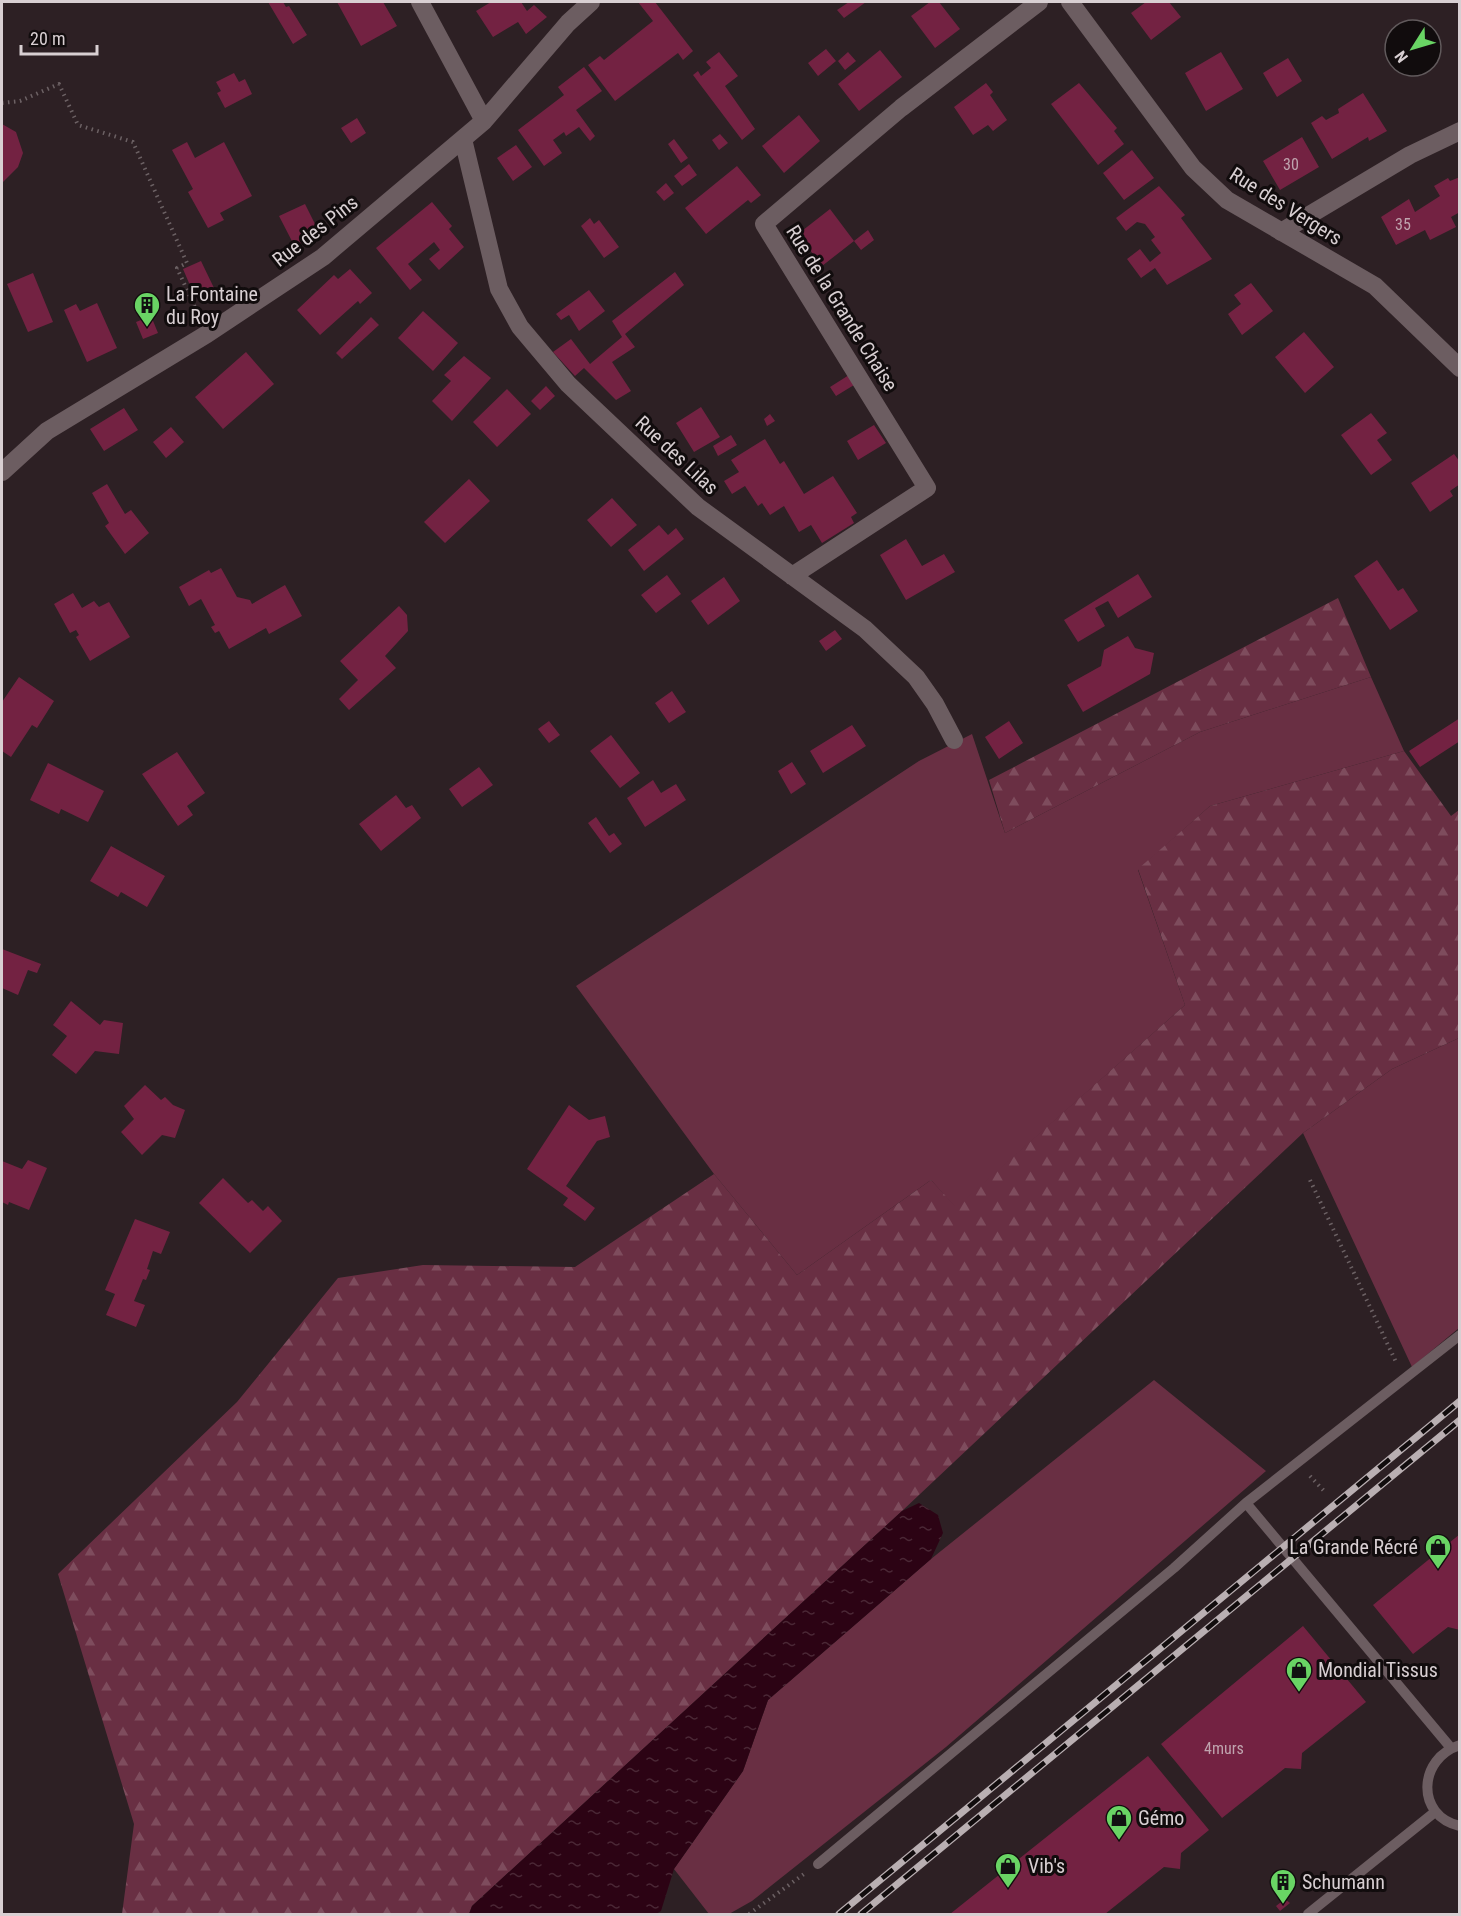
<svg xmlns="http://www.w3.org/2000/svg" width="1461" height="1916" viewBox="0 0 1461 1916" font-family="'Roboto Condensed',sans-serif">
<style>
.green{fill:#692f43}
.forest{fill:url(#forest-firs)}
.water{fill:url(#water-ripples)}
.building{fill:#732242}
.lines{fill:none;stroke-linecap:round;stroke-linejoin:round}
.path{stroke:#6c6164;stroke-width:4;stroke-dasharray:1.5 4.5;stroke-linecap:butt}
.lane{stroke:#6c5d61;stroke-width:10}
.street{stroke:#6c5d61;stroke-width:18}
.rail-casing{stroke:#b9afb2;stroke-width:7}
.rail{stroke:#110c0d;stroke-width:4.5;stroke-dasharray:14;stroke-linecap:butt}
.labels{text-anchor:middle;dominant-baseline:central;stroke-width:6;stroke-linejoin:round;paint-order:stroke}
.number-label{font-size:16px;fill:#bfa4ae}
.street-label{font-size:20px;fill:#d8cfd2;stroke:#110c0d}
.poi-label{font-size:20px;fill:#d8cfd2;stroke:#110c0d;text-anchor:start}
</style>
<defs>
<pattern id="forest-firs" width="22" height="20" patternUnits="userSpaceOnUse" patternTransform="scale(1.5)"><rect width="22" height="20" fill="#692f43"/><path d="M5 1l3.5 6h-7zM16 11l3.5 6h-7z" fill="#7e4c5d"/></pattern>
<pattern id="water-ripples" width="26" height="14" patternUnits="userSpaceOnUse" patternTransform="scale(1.5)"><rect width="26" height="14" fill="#2c0314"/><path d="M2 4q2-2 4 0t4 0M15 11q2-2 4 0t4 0" fill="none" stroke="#4a2735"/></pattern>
</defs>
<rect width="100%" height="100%" fill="#2d2024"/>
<path class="green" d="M1371,677L1404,751L1210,806L1138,870L1185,1005L956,1208L931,1180L797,1275L714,1174L576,986L919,761L972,734L1005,833L1200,732Z
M1459,1038V1328L1412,1367L1303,1133L1392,1069Z
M1154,1380L1266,1471L946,1747L752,1901L729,1914H709L674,1869L743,1771L768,1700L931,1559Z"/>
<path class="forest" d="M1338,598L1371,677L1200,732L1005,833L989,780Z
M1404,751L1451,816L1459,810V1038L1392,1069L1303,1133L902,1511L472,1906L469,1914H122L134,1824L58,1574L237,1402L338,1278L423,1265L575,1267L714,1174L797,1275L931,1180L956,1207L1185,1005L1138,869L1210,806Z"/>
<path class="water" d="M919,1503L938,1515L943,1533L931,1559L768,1700L743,1771L674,1869L661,1911L656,1914H469L472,1906L902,1511Z"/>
<path class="building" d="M268,2H283L286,7L289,6L307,35L293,44Z
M337,2H383L397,26L361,46Z
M491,2H521L527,11L534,5L547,17L526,34L518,22L493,37L476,11Z
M638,2H655L693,51L683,60L678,53L615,101L588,65L600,56L604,60L653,21Z
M849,2H866L844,18L837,10Z
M930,2H939L960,29L935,48L911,16Z
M1146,2H1169L1181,17L1151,40L1131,13Z
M826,49L836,61L818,76L808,63Z
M880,50L902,77L859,111L838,84Z
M719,52L738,76L725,86L755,129L742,140L693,75L698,71L701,76L711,68L706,62Z
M848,52L856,61L845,70L838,61Z
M1221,52L1243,89L1206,111L1185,73Z
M1288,58L1302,81L1277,97L1263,73Z
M584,67L602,91L576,110L595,136L590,141L579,127L566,136L564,132L553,140L562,153L544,166L518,130L564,95L558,87Z
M234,73L239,82L245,79L252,94L225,108L217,93L221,91L216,82Z
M986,83L993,92L990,95L1007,120L993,131L988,125L973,135L954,107Z
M1079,83L1117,128L1114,131L1124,144L1098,165L1051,104Z
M1363,93L1387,131L1369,141L1368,137L1332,159L1311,123L1322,116L1326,120L1339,113L1338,109Z
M799,115L820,141L784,173L762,146Z
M357,118L366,133L351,143L341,128Z
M2,124L16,132L23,153L18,167L2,183Z
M720,134L728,143L719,150L712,140Z
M1302,137L1319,167L1280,190L1263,161Z
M674,139L688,158L681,163L668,144Z
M187,142L195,158L224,142L252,196L220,213L224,220L208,228L188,192L193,189L172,150Z
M516,145L532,167L513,181L497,158Z
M1132,150L1154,178L1124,200L1103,173Z
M689,164L697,175L682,186L674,176Z
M737,166L761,195L751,203L748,200L706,234L685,208Z
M1460,177V212L1451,217L1456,227L1430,240L1425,230L1396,245L1381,217L1409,199L1415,212L1440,196L1434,186L1448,178L1450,181Z
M666,183L674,193L664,201L656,192Z
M1159,186L1185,215L1181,218L1212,259L1167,285L1155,268L1141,278L1127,259L1140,249L1150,262L1161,253L1151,240L1155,237L1145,224L1137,222L1126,231L1116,218Z
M432,202L452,226L449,229L464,247L439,270L429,259L440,250L434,242L408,264L422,280L410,290L376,248Z
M305,204L320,234L295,247L279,216Z
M830,209L854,241L868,230L874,240L861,250L854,241L822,266L798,234Z
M590,218L594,224L599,220L619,247L604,258L581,226Z
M201,261L214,288L195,297L183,269Z
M350,269L372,293L360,304L358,301L320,335L297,310L334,275L338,279Z
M675,272L684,285L625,334L635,347L612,362L631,391L616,400L584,368L575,376L553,352L571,339L590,364L622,337L612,321Z
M33,273L53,322L28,332L7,284Z
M1251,283L1273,311L1242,335L1228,314L1241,304L1234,295Z
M589,290L605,311L579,331L569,315L561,320L556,314Z
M97,303L117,348L87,362L64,310L76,304L80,311Z
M423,311L458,343L433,371L398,338Z
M151,316L158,333L143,339L136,322Z
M371,317L379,325L342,359L336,353Z
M1304,332L1334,367L1305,393L1275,357Z
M246,352L274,384L223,429L195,397Z
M464,356L491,378L452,421L432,401L451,381L444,375Z
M849,375L854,385L836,396L830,387Z
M546,386L555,396L540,410L531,401Z
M507,389L531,414L497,447L473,422Z
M701,407L720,437L694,452L676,423Z
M124,408L138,430L104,451L90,429Z
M1371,413L1387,433L1377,440L1392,460L1371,475L1341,435Z
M770,414L775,421L767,426L764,419Z
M874,425L886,443L858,460L847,441Z
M171,427L184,442L166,458L153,442Z
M731,435L737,445L718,456L713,446Z
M765,439L780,464L784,461L804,494L833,476L857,513L851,517L854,523L822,543L811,525L799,532L784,506L770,515L762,503L758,506L745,486L732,494L724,481L739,472L731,460Z
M1454,454L1460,462V484L1450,491L1453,496L1430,512L1411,483Z
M469,479L490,501L445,543L424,522Z
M107,484L125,514L131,510L149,533L125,554L105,526L109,523L92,493Z
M612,498L637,525L611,547L587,520Z
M659,525L668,535L676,528L684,539L644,571L628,550Z
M906,539L922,566L944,554L955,572L906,600L880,555Z
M1377,560L1398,591L1403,588L1418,611L1390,630L1354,576Z
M221,568L237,597L250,600L252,604L285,585L302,616L269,634L266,628L229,649L219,631L215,633L211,627L215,625L201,599L189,606L179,587L209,570L211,573Z
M1138,574L1152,597L1118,618L1108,601L1095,608L1105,626L1078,642L1064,620Z
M667,575L681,594L656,613L641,595Z
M724,577L740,601L708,625L691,601Z
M73,593L82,608L94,601L99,607L109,602L130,637L90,661L76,637L79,635L76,630L70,633L54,604Z
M399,606L407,615L408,631L385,656L396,668L349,710L339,699L358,680L340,661Z
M835,630L842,639L826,651L819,641Z
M1128,636L1135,648L1154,653L1150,674L1083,712L1067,685L1101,666L1104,650Z
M19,677L54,701L37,728L32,725L11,757L2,751V702Z
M672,691L686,712L669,723L655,703Z
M1460,718V741L1420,767L1409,751Z
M549,721L560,735L549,743L538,729Z
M1009,721L1023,743L999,759L985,737Z
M852,725L866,746L823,773L810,751Z
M611,735L640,773L620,788L590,751Z
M177,752L205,793L187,806L193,815L178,826L142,774Z
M792,762L806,784L791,794L778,771Z
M48,763L104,791L88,822L61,809L59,814L30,800Z
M479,767L493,785L462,807L449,789Z
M653,780L661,793L676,784L686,800L645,827L627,798Z
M396,795L406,808L412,805L421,818L381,851L359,824Z
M596,817L609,836L614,833L622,844L610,853L588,823Z
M111,846L165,876L147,907L121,892L118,897L90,881Z
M2,949L41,964L37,973L28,970L18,995L2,988Z
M71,1001L100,1025L104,1020L123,1023L119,1054L95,1051L76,1074L52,1055L67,1036L53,1025Z
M145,1085L161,1100L165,1097L173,1105L185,1110L175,1138L162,1135L142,1155L121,1132L134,1119L124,1106Z
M569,1105L589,1120L605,1116L610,1137L597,1141L566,1186L595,1208L585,1221L563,1205L568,1198L527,1169Z
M28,1160L47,1168L29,1210L9,1202L8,1205L2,1202V1161L22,1169Z
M223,1178L248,1203L252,1200L263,1211L268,1206L282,1221L250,1253L199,1203Z
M135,1219L170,1232L161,1254L153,1251L147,1269L150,1270L146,1280L143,1279L134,1301L145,1305L136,1327L106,1315L115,1294L105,1290Z
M1460,1534V1630L1448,1627L1413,1654L1373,1605Z
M1303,1626L1366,1702L1302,1753L1301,1769L1285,1768L1222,1818L1161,1744Z
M1148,1756L1209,1830L1181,1853L1180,1869L1164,1867L1105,1914H950Z
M1285,1899L1290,1903L1280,1911L1276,1906Z"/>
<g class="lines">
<path class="path" d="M2,103L20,101L59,84L78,125L133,142L187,263L177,268L198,314
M1310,1180L1396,1362
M1310,1476L1325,1492
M749,1914L804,1874"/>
<path class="lane" d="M1246,1503L1451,1748
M1460,1745C1418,1758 1415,1816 1460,1826
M818,1864L1174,1568L1246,1503L1460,1335
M1308,1914L1435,1812"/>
<path class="street" d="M420,2L484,121
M1070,2L1193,168L1227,200L1375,286L1460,368
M463,139L499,289L520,327L568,384L698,507L865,629L916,677L935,704L954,740
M1281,232L1410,155L1460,131
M2,472L47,431L207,334L323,257L484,121L568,23L591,2
M792,576L927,488L764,224L901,108L1039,2"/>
<g class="rail-casing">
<path id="rail" d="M839,1914L1460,1401
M861,1914L1460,1420"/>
</g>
<use href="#rail" class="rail"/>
</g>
<defs>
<g id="building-pin" transform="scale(1.35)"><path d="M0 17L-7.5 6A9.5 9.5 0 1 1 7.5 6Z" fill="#69d464" stroke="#110c0d"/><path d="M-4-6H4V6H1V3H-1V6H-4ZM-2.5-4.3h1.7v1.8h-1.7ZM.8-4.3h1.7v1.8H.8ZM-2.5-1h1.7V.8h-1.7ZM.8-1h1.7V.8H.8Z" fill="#111"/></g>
<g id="shop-pin" transform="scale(1.35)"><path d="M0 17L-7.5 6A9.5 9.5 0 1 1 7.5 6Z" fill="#69d464" stroke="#110c0d"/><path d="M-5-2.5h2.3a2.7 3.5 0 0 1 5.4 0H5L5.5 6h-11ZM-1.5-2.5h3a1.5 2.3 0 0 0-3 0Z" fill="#111"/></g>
</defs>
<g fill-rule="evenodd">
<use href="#building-pin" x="147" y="305"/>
<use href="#shop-pin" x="1438" y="1547"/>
<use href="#shop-pin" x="1299" y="1670"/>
<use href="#shop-pin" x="1119" y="1818"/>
<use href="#shop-pin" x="1008" y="1866"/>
<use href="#building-pin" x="1283" y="1882"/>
</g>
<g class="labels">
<g class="number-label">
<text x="1291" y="164">30</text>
<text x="1403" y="224">35</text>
<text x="1224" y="1748">4murs</text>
</g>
<g class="street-label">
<text transform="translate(1286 206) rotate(32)">Rue des Vergers</text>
<text transform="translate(315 231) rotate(-38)">Rue des Pins</text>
<text transform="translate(842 308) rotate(58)">Rue de la Grande Chaise</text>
<text transform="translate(677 455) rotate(43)">Rue des Lilas</text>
</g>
<g class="poi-label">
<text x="166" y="294">La Fontaine<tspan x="166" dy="23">du Roy</tspan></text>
<text x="1418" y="1547" text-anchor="end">La Grande Récré</text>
<text x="1318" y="1670">Mondial Tissus</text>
<text x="1138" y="1818">Gémo</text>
<text x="1028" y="1866">Vib's</text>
<text x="1302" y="1882">Schumann</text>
</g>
</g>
<rect width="1461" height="1916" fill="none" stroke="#d8cfd2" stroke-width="6"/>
<g transform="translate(1413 48) rotate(233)"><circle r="28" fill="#110c0d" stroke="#615a5c" stroke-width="1.5"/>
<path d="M0-4.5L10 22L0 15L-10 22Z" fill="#69d464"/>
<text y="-9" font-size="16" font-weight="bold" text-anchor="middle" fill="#d8cfd2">N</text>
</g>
<path d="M21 45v9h76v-9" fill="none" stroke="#d8cfd2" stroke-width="3"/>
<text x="30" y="45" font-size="18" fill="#d8cfd2" stroke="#110c0d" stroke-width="4.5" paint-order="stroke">20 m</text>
</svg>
